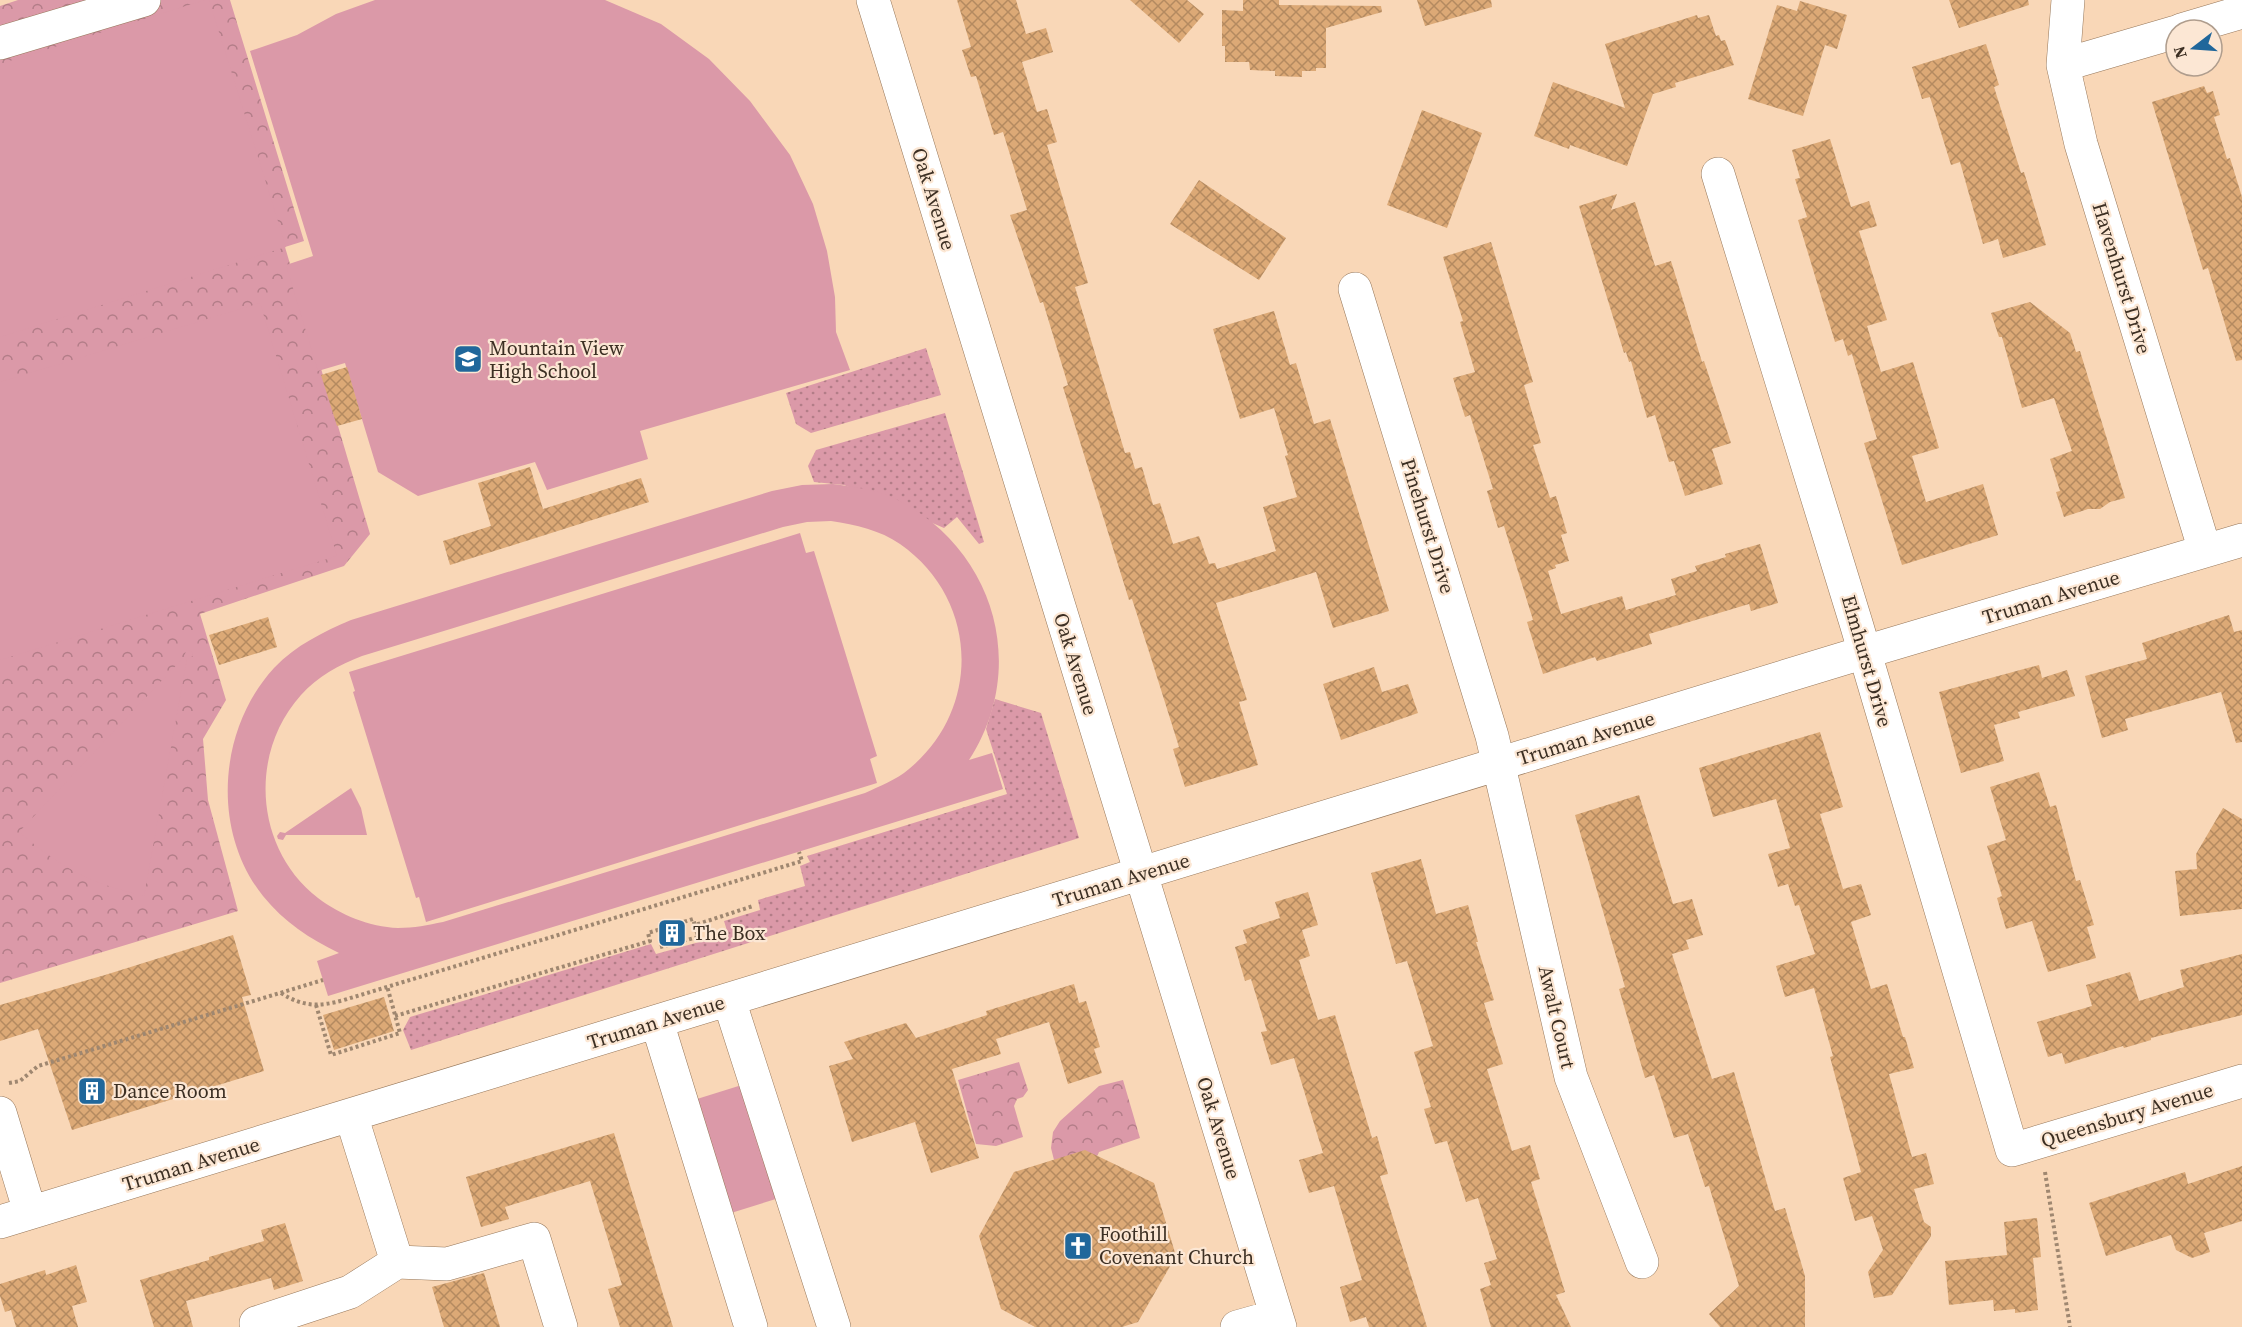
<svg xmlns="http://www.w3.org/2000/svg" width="2242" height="1327" viewBox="0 0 2242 1327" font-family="'Source Serif 4',serif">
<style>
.grass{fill:url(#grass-dots)}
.park{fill:url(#park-crowns)}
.pitch{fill:#db99a8;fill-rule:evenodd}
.building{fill:url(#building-cross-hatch)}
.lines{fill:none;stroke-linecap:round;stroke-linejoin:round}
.minor-casing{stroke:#96775a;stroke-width:34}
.path{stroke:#9f8770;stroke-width:4;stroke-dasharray:3 3;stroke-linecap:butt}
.minor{stroke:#fff;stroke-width:33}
.labels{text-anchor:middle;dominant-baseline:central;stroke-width:4.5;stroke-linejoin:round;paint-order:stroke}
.street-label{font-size:20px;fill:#3c2f23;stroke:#fce7d4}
.poi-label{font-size:20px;fill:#3c2f23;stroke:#fce7d4;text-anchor:start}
</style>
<defs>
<pattern id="grass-dots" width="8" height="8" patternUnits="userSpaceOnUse" patternTransform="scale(1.5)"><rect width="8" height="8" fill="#db99a8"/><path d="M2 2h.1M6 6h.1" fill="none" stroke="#b37d88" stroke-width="1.8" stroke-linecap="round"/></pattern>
<pattern id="park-crowns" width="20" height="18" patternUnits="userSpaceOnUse" patternTransform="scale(1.5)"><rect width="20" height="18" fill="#db99a8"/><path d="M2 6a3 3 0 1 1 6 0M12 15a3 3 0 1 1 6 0" fill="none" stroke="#b37d88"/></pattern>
<pattern id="building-cross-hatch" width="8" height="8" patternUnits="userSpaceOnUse" patternTransform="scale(1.5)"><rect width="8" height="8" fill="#dca976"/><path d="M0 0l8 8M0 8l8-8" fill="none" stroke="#b48a60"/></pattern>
</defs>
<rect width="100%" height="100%" fill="#f9d7b7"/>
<path class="grass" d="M926,348L941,395L811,433L796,424L786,393Z
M945,413L984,542L979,544L957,517L944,528L844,485L814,482L808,466L816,450Z
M995,699L1041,713L1079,838L411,1050L403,1030L410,1017L651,944L656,954L728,934L724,921L760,910L758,900L805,886L800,866L810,862L807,856L1007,794L986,729Z"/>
<path class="park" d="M18,0H230L304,241L285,247L370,534L344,566L200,614L226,700L203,739L208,800L238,911L0,983V6Z
M1019,1062L1028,1090L1023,1097L1017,1099L1014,1106L1023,1137L996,1146L976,1144L958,1080Z
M1123,1080L1140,1138L1099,1152L1097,1156L1054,1160L1051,1148L1053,1132L1060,1121L1099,1086Z"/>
<path class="pitch" d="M205,0H209L286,247L0,337V64Z
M375,0H605L661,24L709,59L750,101L790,155L813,204L827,251L835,297L836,332L850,370L640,431L648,459L547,490L535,462L418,496L378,472L345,363L318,371L286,265L313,256L250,51L297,35L336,14Z
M260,303L337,556L0,660V382Z
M833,484C853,487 875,489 894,498C994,547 1030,666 969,760L992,753L1003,789L328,996L317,961L339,953C310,939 284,922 263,896C211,831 218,729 274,668C296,645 323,632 351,620L772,491L802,485ZM831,521C856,525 880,530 900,544C979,599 982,709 909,769C896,780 880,786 865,793L443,922C428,925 414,928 398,928C369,927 341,915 318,898C255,849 248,754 301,695C318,676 339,665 362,656L783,527L807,522Z
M800,533L806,553L814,551L877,756L870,759L877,783L426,922L419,897L416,898L353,692L355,691L349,672Z
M189,650L192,652L193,656L187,659L144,896C89,883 62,868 19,832L184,657L186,651Z
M351,788L361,808L367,835H286L283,840L278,839L277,836L280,832L285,833Z
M745,1084L779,1198L715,1218L681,1104Z"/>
<path class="building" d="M957,0H1016L1026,34L1046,28L1053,52L1022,62L1037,112L1047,109L1057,142L1047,145L1088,283L1075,287L1125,453L1130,452L1135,469L1142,467L1153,505L1160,503L1173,544L1199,536L1209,564L1215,563L1217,569L1276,551L1263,507L1297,497L1285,456L1288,455L1274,408L1240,419L1213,329L1274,311L1290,365L1296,363L1314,424L1330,419L1389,611L1333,628L1316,572L1216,603L1247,700L1239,702L1258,765L1185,787L1173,749L1179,747L1151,658L1132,599L1129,600L1063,387L1068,385L1043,302L1040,303L1010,215L1027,210L1003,132L994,135L976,76L971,77L962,50L971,47Z
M1130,0H1187L1204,14L1179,43Z
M1243,0H1279V5L1381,6L1382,12L1326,28V68H1316V71H1302V77L1275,76V71L1250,70L1249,62H1225V46H1222V10L1243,11Z
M1417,0H1491L1492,7L1425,26Z
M1949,0H2028L2029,5L1959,28Z
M1800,1L1847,15L1837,49L1825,45L1803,116L1748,99L1777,5L1797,11Z
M1697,15L1698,18L1709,15L1716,36L1719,35L1721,41L1725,40L1734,65L1675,83L1676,87L1653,94L1627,166L1570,145L1569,149L1534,136L1553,82L1625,108L1605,44Z
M1986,44L1999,85L1994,87L2021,173L2024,172L2046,245L2003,258L1998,239L1983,244L1960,162L1951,165L1930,97L1922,99L1912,67Z
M2204,86L2207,93L2213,91L2220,115L2214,117L2227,159L2230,158L2242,197V360L2236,361L2208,268L2203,270L2152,102Z
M1422,110L1482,133L1447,228L1387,205Z
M1830,139L1851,207L1869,201L1877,226L1859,231L1887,320L1867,326L1881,372L1913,362L1939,448L1912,456L1926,502L1983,484L1998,535L1902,565L1864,443L1877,439L1852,354L1848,356L1843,339L1835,342L1798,220L1807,217L1795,179L1800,178L1792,150Z
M1199,180L1286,238L1259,280L1170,224Z
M1617,194L1611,210L1635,202L1655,266L1671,261L1702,362L1704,361L1731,443L1712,449L1723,484L1685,496L1674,461L1669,462L1655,415L1647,418L1631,361L1629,362L1626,352L1624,353L1579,206Z
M1491,242L1533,382L1524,385L1541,443L1533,445L1550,498L1556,496L1567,533L1561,535L1569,561L1555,565L1556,568L1548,571L1561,614L1622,596L1626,610L1676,595L1671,579L1697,571L1695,566L1726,557L1725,554L1760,544L1778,603L1751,611L1749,604L1649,634L1652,644L1597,661L1595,657L1543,674L1527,622L1533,620L1504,526L1498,528L1487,491L1493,489L1470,415L1465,417L1453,378L1475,372L1460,322L1463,321L1443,257Z
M2030,302L2070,333L2076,352L2080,351L2125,498L2110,502L2100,509H2088L2064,517L2056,492L2060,491L2050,459L2072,451L2054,398L2022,408L2002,337H1999L1991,313Z
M347,367L362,419L337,426L321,375Z
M530,467L543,509L641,478L649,502L450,565L443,541L491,526L478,483Z
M2229,615L2234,632L2242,630V742L2236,743L2221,692L2125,719L2128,730L2102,738L2085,676L2147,659L2142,643Z
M268,617L277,647L219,665L209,635Z
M2039,665L2042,678L2067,670L2075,696L2018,712L2020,718L1994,725L2004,761L1961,773L1939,692Z
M1374,667L1382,692L1408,684L1418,713L1341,740L1323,684Z
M1820,732L1843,807L1820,814L1843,889L1861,884L1871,915L1851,922L1871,989L1887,984L1903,1037H1905L1914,1068L1889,1074L1912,1157L1926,1153L1934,1184L1914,1189L1924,1222L1931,1227V1236L1892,1295L1874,1298L1868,1272L1883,1250L1872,1216L1855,1221L1843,1178L1861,1172L1830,1057L1833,1056L1814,988L1785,997L1776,966L1815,954L1799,905L1795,906L1788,884L1778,887L1768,854L1790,848L1776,799L1713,817L1699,768Z
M2039,772L2050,807L2056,805L2076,881L2080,880L2094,925L2087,927L2096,958L2048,972L2032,921L2006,929L1997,898L2002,896L1987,846L2006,840L1990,787Z
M1639,795L1673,904L1692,899L1703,935L1686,940L1689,949L1672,954L1712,1079L1734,1072L1775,1211L1785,1208L1805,1276V1327H1720L1709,1314L1739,1286L1709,1186L1705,1187L1688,1134L1674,1138L1654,1075L1645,1078L1619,989L1625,987L1575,815Z
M2223,808L2242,819V909L2180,916L2175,871L2197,869L2196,854Z
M1421,859L1436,914L1468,905L1478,942H1476L1494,1000L1484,1003L1503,1064L1487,1069L1512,1151L1530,1145L1540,1179L1531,1182L1565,1292L1556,1295L1571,1327H1491L1480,1289L1491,1285L1484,1263L1497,1259L1478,1198L1466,1202L1447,1141L1435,1144L1424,1109L1431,1107L1414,1052L1433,1046L1407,961L1396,964L1371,873Z
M1308,892L1318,925L1302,930L1310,956L1299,960L1318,1020L1335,1015L1372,1138L1377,1136L1388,1174L1380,1176L1427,1327H1369L1366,1317L1350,1322L1340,1287L1362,1280L1334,1186L1309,1193L1299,1160L1323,1153L1294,1058L1271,1065L1261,1032L1267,1031L1251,979L1245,981L1235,947L1247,943L1243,930L1280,918L1275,902Z
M233,935L251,995L242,997L264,1071L72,1130L38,1029L0,1041V1005L105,975Z
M2242,954V1015L2151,1038V1040L2124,1048L2123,1046L2065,1064L2062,1053L2048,1057L2037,1022L2092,1006L2086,985L2130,972L2139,1001L2184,987L2180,970Z
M1074,984L1079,1003L1086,1001L1100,1047L1094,1049L1102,1073L1068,1084L1049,1022L996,1039L1001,1054L952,1069L979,1158L931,1173L915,1122L852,1142L829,1066L853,1059L844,1042L906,1023L916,1038L987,1015L986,1011Z
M384,997L394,1031L334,1050L323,1015Z
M614,1133L665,1301L673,1327H620L608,1289L622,1285L590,1181L505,1207L509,1219L481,1227L466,1177Z
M1085,1150L1154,1183L1176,1256L1138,1322L1122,1327H1035L1001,1309L979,1236L1014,1172Z
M2242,1166V1221L2204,1233L2210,1252L2192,1258L2176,1250L2171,1235L2106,1256L2089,1203L2185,1172L2188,1184Z
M2037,1218L2041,1257L2033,1258L2038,1310L2015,1313V1309L1994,1311L1993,1300L1949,1305L1945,1261L2007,1255L2004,1222Z
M285,1223L303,1281L274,1290L271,1278L186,1301L193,1327H154L140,1280L209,1260V1257L264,1241L261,1230Z
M76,1265L87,1302L72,1306L78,1327H16L11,1310L5,1312L0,1296V1284L45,1270L46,1275Z
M484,1273L500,1327H444L432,1287Z"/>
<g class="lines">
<g class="minor-casing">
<path id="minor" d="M873,0L1280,1327
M2068,0L2063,65L2081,144L2205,551
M2181,30L2242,12
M0,43L144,0
M2063,65L2176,32
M1718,174L1856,623L2012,1150L2242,1081
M1355,289L1492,736L1571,1077L1642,1262
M729,1000L834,1327
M657,1022L751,1327
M0,1113L30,1212
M351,1115L397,1262
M0,1222L1865,652L2242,540
M258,1327L256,1323L350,1292L397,1262L447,1264L534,1239L561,1327
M1237,1327L1276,1316"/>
</g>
<path class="path" d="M660,947L698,937L695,925
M281,993C303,1007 319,1007 344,1000L802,861L799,852
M316,1005L331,1055L400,1033L387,986
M395,1016L650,941L648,933L693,919L695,925L753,906
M9,1083L20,1081L38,1066L323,980
M2045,1172L2070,1327"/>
<use href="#minor" class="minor"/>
</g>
<defs>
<g id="school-square" transform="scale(1.5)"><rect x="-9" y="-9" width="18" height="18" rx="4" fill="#20679b" stroke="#fce7d4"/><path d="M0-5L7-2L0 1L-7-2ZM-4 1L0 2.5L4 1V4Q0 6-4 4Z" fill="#fff"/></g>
<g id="building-square" transform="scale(1.5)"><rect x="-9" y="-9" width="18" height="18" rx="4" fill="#20679b" stroke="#fce7d4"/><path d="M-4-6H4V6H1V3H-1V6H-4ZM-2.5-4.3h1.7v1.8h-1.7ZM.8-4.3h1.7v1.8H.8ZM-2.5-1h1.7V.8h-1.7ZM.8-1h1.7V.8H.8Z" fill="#fff"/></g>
<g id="church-square" transform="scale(1.5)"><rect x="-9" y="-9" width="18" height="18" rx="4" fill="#20679b" stroke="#fce7d4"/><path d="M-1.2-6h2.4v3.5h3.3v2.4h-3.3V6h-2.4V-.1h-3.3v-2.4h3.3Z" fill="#fff"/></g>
</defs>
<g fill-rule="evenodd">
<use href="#school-square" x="468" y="359"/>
<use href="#building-square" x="672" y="933"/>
<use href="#building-square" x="92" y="1091"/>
<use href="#church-square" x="1078" y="1246"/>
</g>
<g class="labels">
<g class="street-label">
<text transform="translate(934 199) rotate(73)">Oak Avenue</text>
<text transform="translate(2122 278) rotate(73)">Havenhurst Drive</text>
<text transform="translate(1428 526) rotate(73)">Pinehurst Drive</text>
<text transform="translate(2051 597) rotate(-17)">Truman Avenue</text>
<text transform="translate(1867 661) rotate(74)">Elmhurst Drive</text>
<text transform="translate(1076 664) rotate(73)">Oak Avenue</text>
<text transform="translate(1586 738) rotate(-17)">Truman Avenue</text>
<text transform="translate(1121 880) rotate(-17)">Truman Avenue</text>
<text transform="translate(1557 1017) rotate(77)">Awalt Court</text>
<text transform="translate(656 1022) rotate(-17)">Truman Avenue</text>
<text transform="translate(2127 1115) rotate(-17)">Queensbury Avenue</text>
<text transform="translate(1219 1128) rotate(73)">Oak Avenue</text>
<text transform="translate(191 1164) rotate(-17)">Truman Avenue</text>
</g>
<g class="poi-label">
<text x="489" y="348">Mountain View<tspan x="489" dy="23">High School</tspan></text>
<text x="693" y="933">The Box</text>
<text x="113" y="1091">Dance Room</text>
<text x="1099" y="1234">Foothill<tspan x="1099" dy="23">Covenant Church</tspan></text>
</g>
</g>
<g transform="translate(2194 48) rotate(253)"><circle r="28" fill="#fce7d4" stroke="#af9d8d" stroke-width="1.5"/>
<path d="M0-4.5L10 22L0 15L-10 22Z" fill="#20679b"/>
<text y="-9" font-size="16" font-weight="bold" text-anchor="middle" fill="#3c2f23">N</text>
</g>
</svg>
